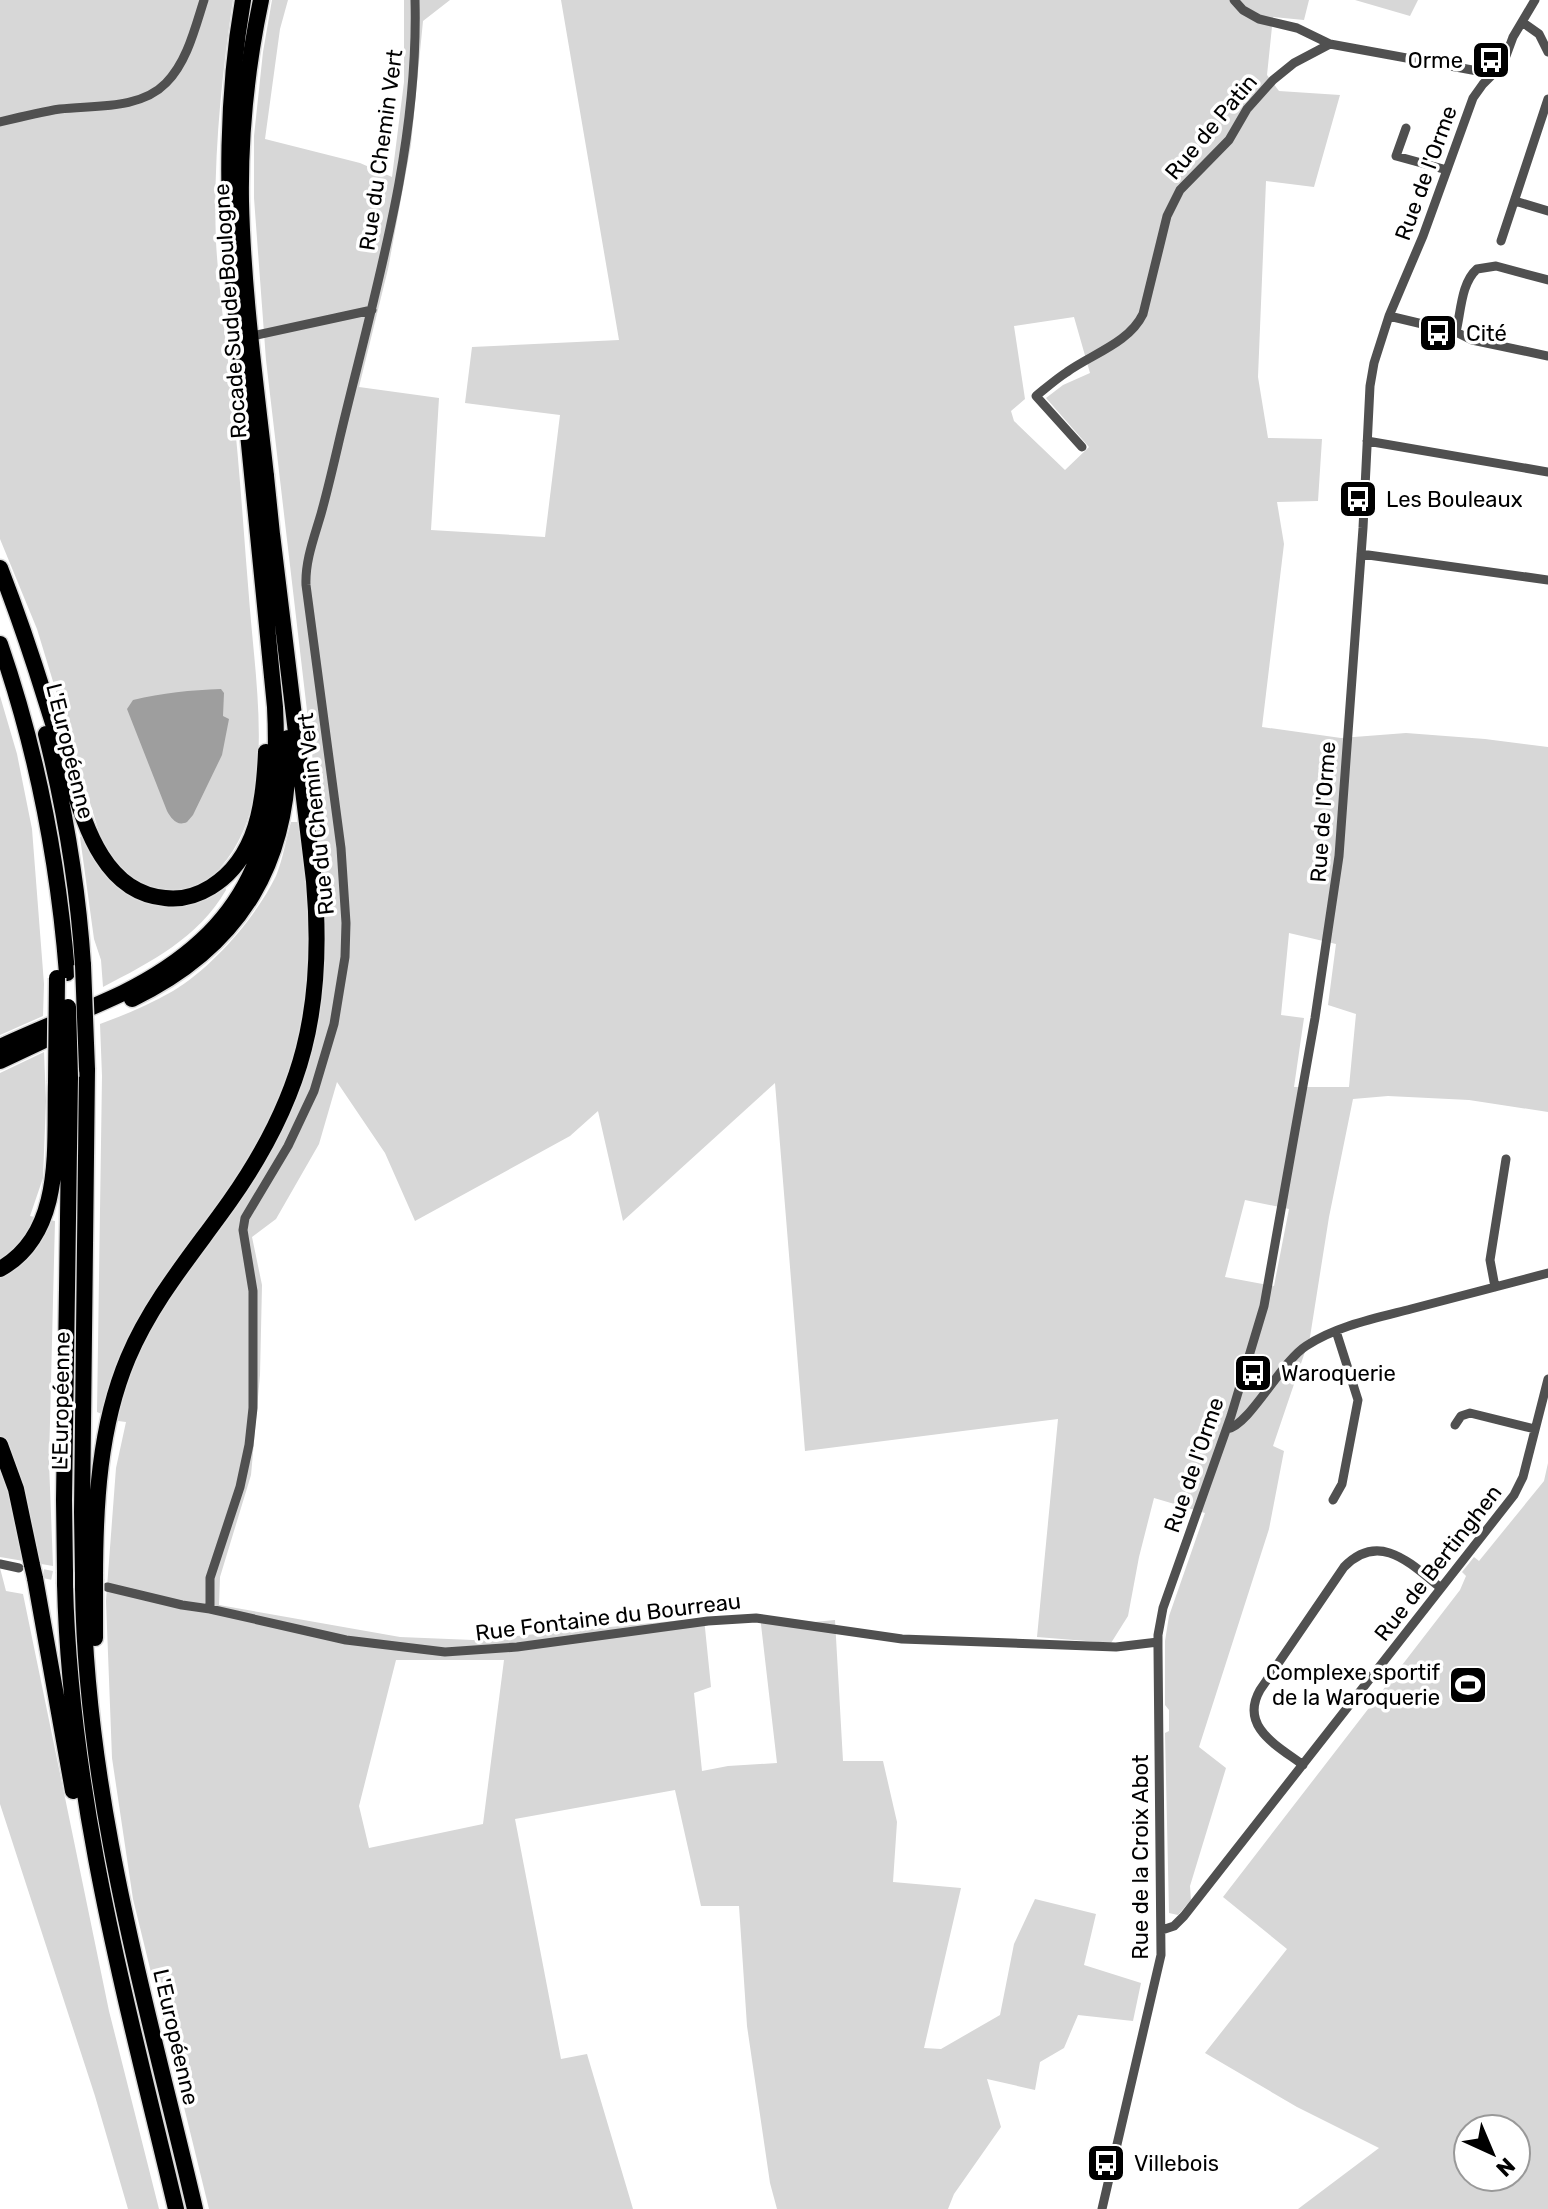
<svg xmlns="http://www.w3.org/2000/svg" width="1548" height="2209" viewBox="0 0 1548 2209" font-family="Rubik,sans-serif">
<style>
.green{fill:#d7d7d7;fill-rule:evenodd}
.water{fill:#9e9e9e}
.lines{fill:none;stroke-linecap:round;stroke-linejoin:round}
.minor-tunnel{stroke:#d9d9d9;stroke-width:9;stroke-dasharray:9 4.5;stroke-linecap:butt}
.trunk-casing{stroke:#dbdbdb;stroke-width:19}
.motorway-casing{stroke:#dbdbdb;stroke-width:19}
.minor{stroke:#505050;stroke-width:9}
.trunk{stroke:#000;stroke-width:16}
.motorway{stroke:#000;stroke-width:16}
.motorway-bridge-casing{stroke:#dbdbdb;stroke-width:19;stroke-linecap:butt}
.motorway-bridge{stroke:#000;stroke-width:16}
.labels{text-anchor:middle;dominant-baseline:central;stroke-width:7;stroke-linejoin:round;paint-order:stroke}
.poi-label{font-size:22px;fill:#000;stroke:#fff;text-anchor:start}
.street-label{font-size:22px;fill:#000;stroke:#fff}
</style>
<rect width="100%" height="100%" fill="#fff"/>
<path class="green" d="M0,0H233C221,80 213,161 216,242C219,294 227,346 232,398C240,469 244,539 250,610C255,669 264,732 255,791C250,819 239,847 220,868L226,890C198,938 151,962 103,987L101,960L94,939L80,837L98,829L37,629L0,539Z
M272,0H288L280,29L265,139L360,163L392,177L404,82V0H450L423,21L411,145L388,269L359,387L439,398L431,530L545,537L560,415L465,403L472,347L619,340L561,0H1309L1304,20L1273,17L1267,75L1279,91L1340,95L1314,187L1266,181L1258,377L1268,438L1322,439L1318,501L1277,502L1284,544L1262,727L1341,738L1406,733L1485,739L1548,747V1112L1469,1100L1388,1096L1353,1099L1329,1217L1310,1337L1273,1446L1284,1451L1269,1529L1199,1747L1226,1768L1190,1886L1191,1900L1178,1915L1169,1913L1165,1733L1169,1731V1710L1165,1705V1641L1169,1616L1205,1513L1154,1498L1139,1557L1128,1616L1111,1643L1037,1637L1058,1419L805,1451L775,1083L623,1221L598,1111L570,1136L415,1221L385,1153L337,1082L319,1144L276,1219L252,1237L262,1285L260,1375L251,1475L220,1577L219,1605L400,1637L473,1640L704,1618L711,1687L694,1693L702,1771L728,1766L777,1763L760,1616L814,1622L835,1620L843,1761H883L897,1822L893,1882L961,1888L924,2048L941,2049L1000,2015L1014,1944L1035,1899L1096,1914L1084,1965L1141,1983L1133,2021L1078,2015L1064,2048L1040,2062L1035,2090L987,2079L1001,2127L954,2194L948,2209H777L770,2183L747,2026L739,1906H701L675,1790L515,1819L561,2059L587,2054L633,2209H209L133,1899L112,1758L106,1601L116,1468L126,1422L118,1421L97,1412L102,1076L100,1024C125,1015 150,1004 173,991C213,967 256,917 276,876C283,859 286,839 291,822H320L266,360L254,198V136L263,52ZM1074,317L1090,373L1063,385L1046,398L1089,447L1065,470L1014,421L1011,411L1025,399L1014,326ZM1289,933L1336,944L1328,1005L1356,1014L1349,1087H1294L1304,1018L1281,1015ZM1245,1200L1289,1209L1274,1286L1225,1277ZM396,1660H504L483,1824L369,1848L359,1806Z
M1355,0H1418L1410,16Z
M0,696L17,754L32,829L44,984L43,1016L0,1035Z
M44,1052L46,1101L43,1178L30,1216L55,1221L49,1462L53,1566L0,1557V1073Z
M1548,1463V2209H1298L1379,2148L1297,2107L1205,2053L1287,1949L1223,1897L1460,1590L1466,1576L1462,1572L1474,1557L1479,1561L1544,1481ZM1468,2129H1516V2177H1468Z
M0,1568L6,1591L23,1594L109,2011L159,2209H128L95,2096L0,1804Z"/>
<path class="water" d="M221,689L224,693L223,716L229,719L222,755L193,815L187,822C177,827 171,818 167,811L127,709L133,700C162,693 191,690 221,689Z"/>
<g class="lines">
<path class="minor-tunnel" d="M30,1571L86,1582"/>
<g class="trunk-casing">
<path id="trunk" d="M261,0C247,66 240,134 241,201C243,293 256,385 266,476"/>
</g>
<g class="motorway-casing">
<path id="motorway" d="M266,476L273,544
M0,568C17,612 32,656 46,701C54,726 62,752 70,777C85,825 104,893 165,898C181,900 198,895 211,887C258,858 264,801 266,752
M0,644C37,751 58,861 67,973
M46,734C65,810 78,887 83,965
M132,999C242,946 292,860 288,738
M0,1047C41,1028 83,1012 123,993C250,930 282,842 275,707L234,292C227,195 226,97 243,0
M0,1061L68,1029
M0,1269C65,1233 54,1145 56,1082
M0,1445L16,1489L32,1565
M65,1572L64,1500L70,1077
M83,1576L82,1512L87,1069
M35,1578L73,1791
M95,1579C95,1505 99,1427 128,1358C153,1299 194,1252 230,1201C304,1096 325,1007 314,881L272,534
M65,1584C70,1798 127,2003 176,2209
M83,1588C86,1800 147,2004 195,2209
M95,1591V1638"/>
</g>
<path class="minor" d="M1234,0L1243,10L1259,19L1297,28L1330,44L1494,74
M1522,22L1539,34L1548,52
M0,122C20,117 40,112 60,109C93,105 140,110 166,83C187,62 195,28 204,0
M1406,128L1396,156L1447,170
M1515,201L1548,211
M1501,241L1548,99
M1389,316L1456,332L1472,340L1548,356
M1456,332C1461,312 1461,283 1477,269L1496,266L1548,280
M252,336L372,310
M1367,441L1548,472
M1082,447L1036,396C1046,388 1056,379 1067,372C1092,354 1129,343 1143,314L1167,216L1180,190L1229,140L1247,109L1273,80L1294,63L1330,44
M1361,554L1548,580
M1495,1287L1490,1260L1506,1159
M1455,1425L1461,1416L1470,1413L1535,1429
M1227,1429C1249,1426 1281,1362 1306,1346C1336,1326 1376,1318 1411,1309C1456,1297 1502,1285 1548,1273
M1333,1500L1342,1484L1358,1400L1336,1331
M0,1564L19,1568
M107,1587L182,1605L210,1609L346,1640L445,1652L517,1647L708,1621L756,1618L902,1639L1116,1647L1158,1642
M210,1609V1578L240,1487L249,1445L253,1408V1291L243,1230L245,1218L288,1146L314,1091L334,1024L345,957L346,923L341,848L306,585C305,561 314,538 321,514C328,489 334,463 340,437C374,294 419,149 415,0
M1303,1765C1278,1746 1239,1727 1260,1690L1344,1567C1380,1530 1412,1565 1441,1588
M1162,1930L1174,1926L1184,1916L1514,1495L1523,1477L1548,1379
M1102,2209L1161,1955L1158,1649V1635L1163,1608L1231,1416L1264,1306L1315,1018L1339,856L1363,528L1370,386L1374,363L1389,316L1423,236L1473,98L1483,84L1503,64L1513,37L1535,0"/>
<use href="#trunk" class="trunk"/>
<use href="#motorway" class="motorway"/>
<g class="motorway-bridge-casing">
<path id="motorway-bridge" d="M83,965L87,1069
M68,1007L70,1077
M56,1082L57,978
M32,1565L35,1578
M83,1576V1588
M65,1584V1572
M95,1591V1579"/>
</g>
<use href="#motorway-bridge" class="motorway-bridge"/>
</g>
<defs>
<g id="bus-square" transform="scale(2)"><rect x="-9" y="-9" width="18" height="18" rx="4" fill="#000" stroke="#fff"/><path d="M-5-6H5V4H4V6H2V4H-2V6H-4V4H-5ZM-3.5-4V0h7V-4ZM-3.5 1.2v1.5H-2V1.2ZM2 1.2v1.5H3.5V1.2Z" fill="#fff"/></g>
<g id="stadium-square" transform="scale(2)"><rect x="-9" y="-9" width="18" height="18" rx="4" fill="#000" stroke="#fff"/><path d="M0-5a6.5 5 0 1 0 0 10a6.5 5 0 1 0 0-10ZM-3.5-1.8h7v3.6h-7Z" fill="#fff"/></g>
</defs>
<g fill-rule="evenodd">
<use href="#bus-square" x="1491" y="60"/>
<use href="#bus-square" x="1438" y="333"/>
<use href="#bus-square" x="1358" y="499"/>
<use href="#bus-square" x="1253" y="1373"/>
<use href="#stadium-square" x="1468" y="1685"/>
<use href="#bus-square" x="1106" y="2163"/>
</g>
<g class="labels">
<g class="poi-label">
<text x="1463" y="60" text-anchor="end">Orme</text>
<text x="1466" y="333">Cité</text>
<text x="1386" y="499">Les Bouleaux</text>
<text x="1281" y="1373">Waroquerie</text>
<text x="1440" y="1672" text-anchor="end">Complexe sportif<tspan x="1440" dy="25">de la Waroquerie</tspan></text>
<text x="1134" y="2163">Villebois</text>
</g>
<g class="street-label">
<text transform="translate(1211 127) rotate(-50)">Rue de Patin</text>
<text transform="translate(381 150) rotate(-82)">Rue du Chemin Vert</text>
<text transform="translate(1426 173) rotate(-70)">Rue de l'Orme</text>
<text transform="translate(230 311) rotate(-94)">Rocade Sud de Boulogne</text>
<text transform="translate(70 751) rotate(76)">L'Européenne</text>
<text transform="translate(1323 812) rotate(-86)">Rue de l'Orme</text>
<text transform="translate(316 814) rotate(-96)">Rue du Chemin Vert</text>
<text transform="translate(61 1401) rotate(-89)">L'Européenne</text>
<text transform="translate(1194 1465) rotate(-71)">Rue de l'Orme</text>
<text transform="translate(1438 1563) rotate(-52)">Rue de Bertinghen</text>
<text transform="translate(608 1617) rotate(-7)">Rue Fontaine du Bourreau</text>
<text transform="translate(1140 1857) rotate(-90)">Rue de la Croix Abot</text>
<text transform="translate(176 2037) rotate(77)">L'Européenne</text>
</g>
</g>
<g transform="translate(1492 2153) rotate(136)"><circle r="38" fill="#ffffff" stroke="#999999" stroke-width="2"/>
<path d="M0-6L14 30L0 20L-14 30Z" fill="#000000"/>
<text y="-12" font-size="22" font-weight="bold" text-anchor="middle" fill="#000000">N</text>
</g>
</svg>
